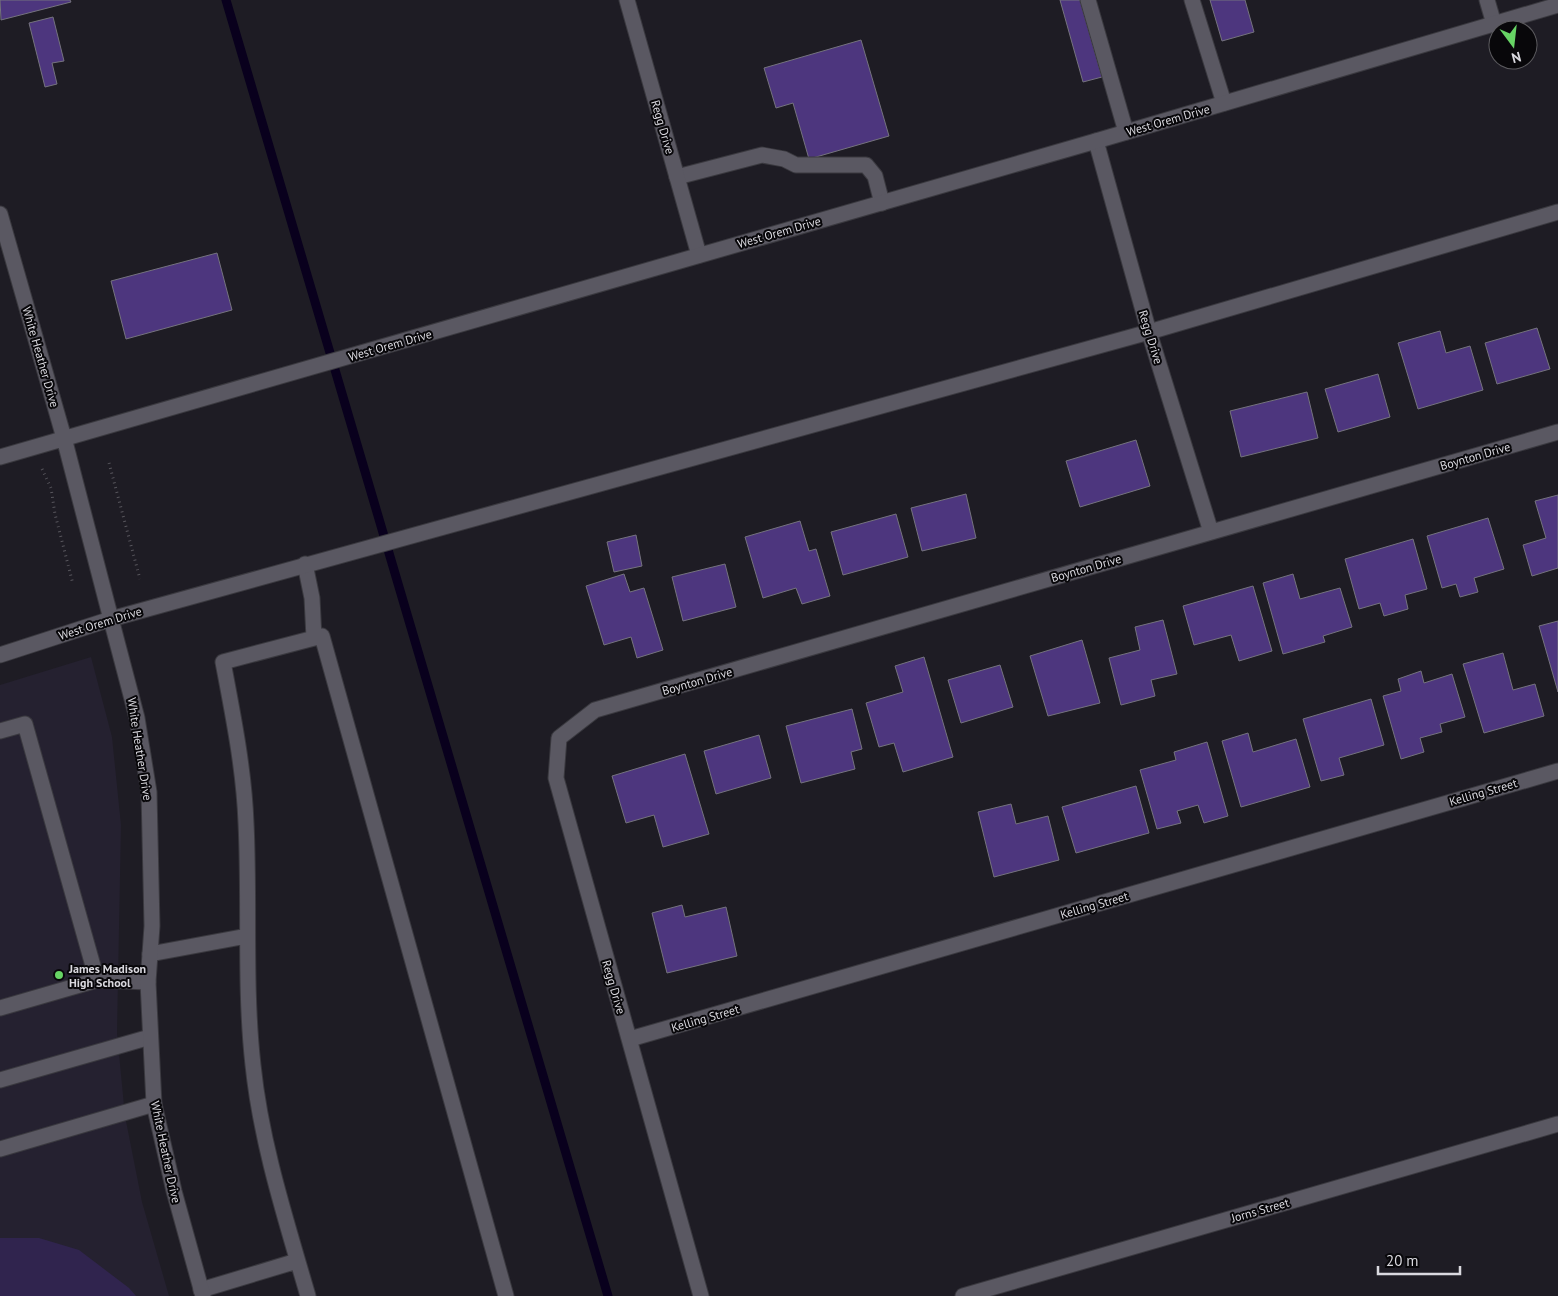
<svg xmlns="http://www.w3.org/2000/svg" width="1558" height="1296" viewBox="0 0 1558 1296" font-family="'PT Sans',sans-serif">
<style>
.built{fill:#252130}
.green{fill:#30244e}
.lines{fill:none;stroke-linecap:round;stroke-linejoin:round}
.stream{stroke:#09001d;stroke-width:9}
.building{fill:#4d367e;stroke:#75737e}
.lane-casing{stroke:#3a393f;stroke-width:17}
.street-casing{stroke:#3a393f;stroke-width:17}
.secondary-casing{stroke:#3a393f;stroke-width:17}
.path{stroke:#57555c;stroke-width:3;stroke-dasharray:1 4;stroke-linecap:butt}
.lane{stroke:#5a5862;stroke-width:15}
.street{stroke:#5a5862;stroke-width:15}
.secondary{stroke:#5a5862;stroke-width:15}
.poi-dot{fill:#67d465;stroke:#08070a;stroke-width:2}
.labels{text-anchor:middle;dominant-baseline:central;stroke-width:4;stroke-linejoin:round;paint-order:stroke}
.street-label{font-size:12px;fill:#dad9df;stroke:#08070a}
.poi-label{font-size:12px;font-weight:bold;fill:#dad9df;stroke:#08070a;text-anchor:start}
</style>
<rect width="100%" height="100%" fill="#1e1c24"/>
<path class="built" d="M91,657L112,737L121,825L117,1033L125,1116L142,1202L169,1296H0V685Z"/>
<path class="green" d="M0,1238H39L79,1250L129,1288L136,1296H0Z"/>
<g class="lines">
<path class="stream" d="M226,0L608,1296"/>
</g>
<path class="building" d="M0,0H70L71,2L1,20Z
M1060,0H1080L1102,77L1083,82Z
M1210,0H1245L1254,32L1222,41Z
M53,17L64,61L52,63L57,84L45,87L29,23Z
M861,40L889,136L809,159L793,103L776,108L764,68Z
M217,253L232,310L126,339L111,281Z
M1537,328L1550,369L1497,384L1485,343Z
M1440,331L1446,353L1470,346L1483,390L1418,409L1398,343Z
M1378,374L1390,417L1338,432L1325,389Z
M1307,392L1318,438L1241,457L1230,411Z
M1136,440L1150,486L1080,507L1066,461Z
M966,494L976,538L922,551L911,508Z
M1558,495V568L1532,576L1523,545L1546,538L1535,501Z
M896,514L908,557L843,575L831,532Z
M1488,518L1504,569L1474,578L1478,592L1460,597L1456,584L1442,588L1427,536Z
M800,521L809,551L816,549L830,596L802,604L796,588L763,598L745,537Z
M636,535L642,566L614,572L607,542Z
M1413,539L1427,589L1405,595L1408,609L1384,616L1380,603L1359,609L1345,559Z
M725,564L736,607L683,621L672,577Z
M624,574L630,592L644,588L663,650L637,658L631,637L604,645L586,586Z
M1293,574L1300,599L1340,588L1352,627L1323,636L1325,642L1283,654L1263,583Z
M1253,586L1272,651L1239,661L1231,635L1194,645L1183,606Z
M1163,620L1177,674L1151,680L1155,696L1121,705L1109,658L1140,650L1135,627Z
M1558,621V692L1539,626Z
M1082,640L1100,703L1048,716L1030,656Z
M1503,653L1513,690L1535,684L1544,716L1484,733L1463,664Z
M924,657L953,757L903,772L894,743L879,747L866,703L903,692L895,666Z
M1000,665L1013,707L961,723L948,680Z
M1421,671L1424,683L1452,674L1465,717L1440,724L1442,732L1420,738L1424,752L1401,759L1383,696L1401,691L1398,679Z
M1371,699L1384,745L1339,758L1344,775L1321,781L1303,719Z
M852,709L862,749L851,752L855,769L801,783L786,726Z
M1248,733L1253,752L1296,739L1310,787L1241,807L1222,741Z
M759,735L771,778L716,794L704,751Z
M1207,742L1228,816L1204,823L1198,805L1177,811L1181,823L1157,829L1140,770L1176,760L1174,752Z
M685,754L709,834L663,847L654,815L626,823L612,776Z
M1136,786L1149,833L1076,853L1062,807Z
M1011,804L1016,824L1048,816L1059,860L994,877L978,812Z
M682,905L685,917L726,907L737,956L667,973L652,913Z"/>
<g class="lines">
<g class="lane-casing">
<path id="lane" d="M1088,0L1126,132
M1192,0L1224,103
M677,177L762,155L784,159L796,165H866L875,176L882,203
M305,564L312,598L314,638
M0,731L25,724L97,980L0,1008
M150,954L247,936
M97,980L148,982
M0,1080L150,1037
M0,1149L154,1104
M201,1290L297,1261
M308,1296C286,1220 261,1143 253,1065C244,984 250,904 246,823C244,769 233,715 223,662L322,636L506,1296"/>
</g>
<g class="street-casing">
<path id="street" d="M627,0L699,255
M1487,0L1494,24
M1096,141L1149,332L1211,532
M111,619L137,718L149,792L152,926L148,982L154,1104L174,1191L203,1296
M630,1039L1558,771
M701,1296L556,778L559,738L595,710L1558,432
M963,1296L1558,1124"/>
</g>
<g class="secondary-casing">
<path id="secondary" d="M0,214L64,438L111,619
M0,457L1096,141L1558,5
M0,655L111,619L1149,332L1558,212"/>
</g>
<path class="path" d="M109,463L140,579
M42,469L51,488L55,514L73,584"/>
<use href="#lane" class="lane"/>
<use href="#street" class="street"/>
<use href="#secondary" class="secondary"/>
</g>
<circle class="poi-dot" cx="59" cy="975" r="5"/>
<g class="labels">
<g class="street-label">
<text transform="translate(1168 120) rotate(-16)">West Orem Drive</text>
<text transform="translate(663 127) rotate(74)">Regg Drive</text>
<text transform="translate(779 232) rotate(-16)">West Orem Drive</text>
<text transform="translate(1151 337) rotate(73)">Regg Drive</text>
<text transform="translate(390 345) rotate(-16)">West Orem Drive</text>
<text transform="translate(41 357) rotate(74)">White Heather Drive</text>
<text transform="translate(1475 456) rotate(-16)">Boynton Drive</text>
<text transform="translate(1086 568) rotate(-16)">Boynton Drive</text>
<text transform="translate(100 623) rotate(-17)">West Orem Drive</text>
<text transform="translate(697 681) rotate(-16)">Boynton Drive</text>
<text transform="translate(140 749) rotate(81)">White Heather Drive</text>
<text transform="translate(1483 792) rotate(-16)">Kelling Street</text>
<text transform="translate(1094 905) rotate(-16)">Kelling Street</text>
<text transform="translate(614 987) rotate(74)">Regg Drive</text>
<text transform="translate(705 1018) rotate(-16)">Kelling Street</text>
<text transform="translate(166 1152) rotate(78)">White Heather Drive</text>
<text transform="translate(1260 1210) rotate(-16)">Jorns Street</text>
</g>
<g class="poi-label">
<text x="69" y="968">James Madison<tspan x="69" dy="14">High School</tspan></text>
</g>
</g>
<g transform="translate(1513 45) rotate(165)"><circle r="24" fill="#08070a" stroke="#5c5b5f"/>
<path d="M0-4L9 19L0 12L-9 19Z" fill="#67d465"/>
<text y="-8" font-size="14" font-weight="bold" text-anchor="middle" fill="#dad9df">N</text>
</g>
<path d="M1378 1266v8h82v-8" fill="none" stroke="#dad9df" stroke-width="2.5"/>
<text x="1386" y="1266" font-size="15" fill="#dad9df" stroke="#08070a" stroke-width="4" paint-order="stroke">20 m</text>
</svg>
